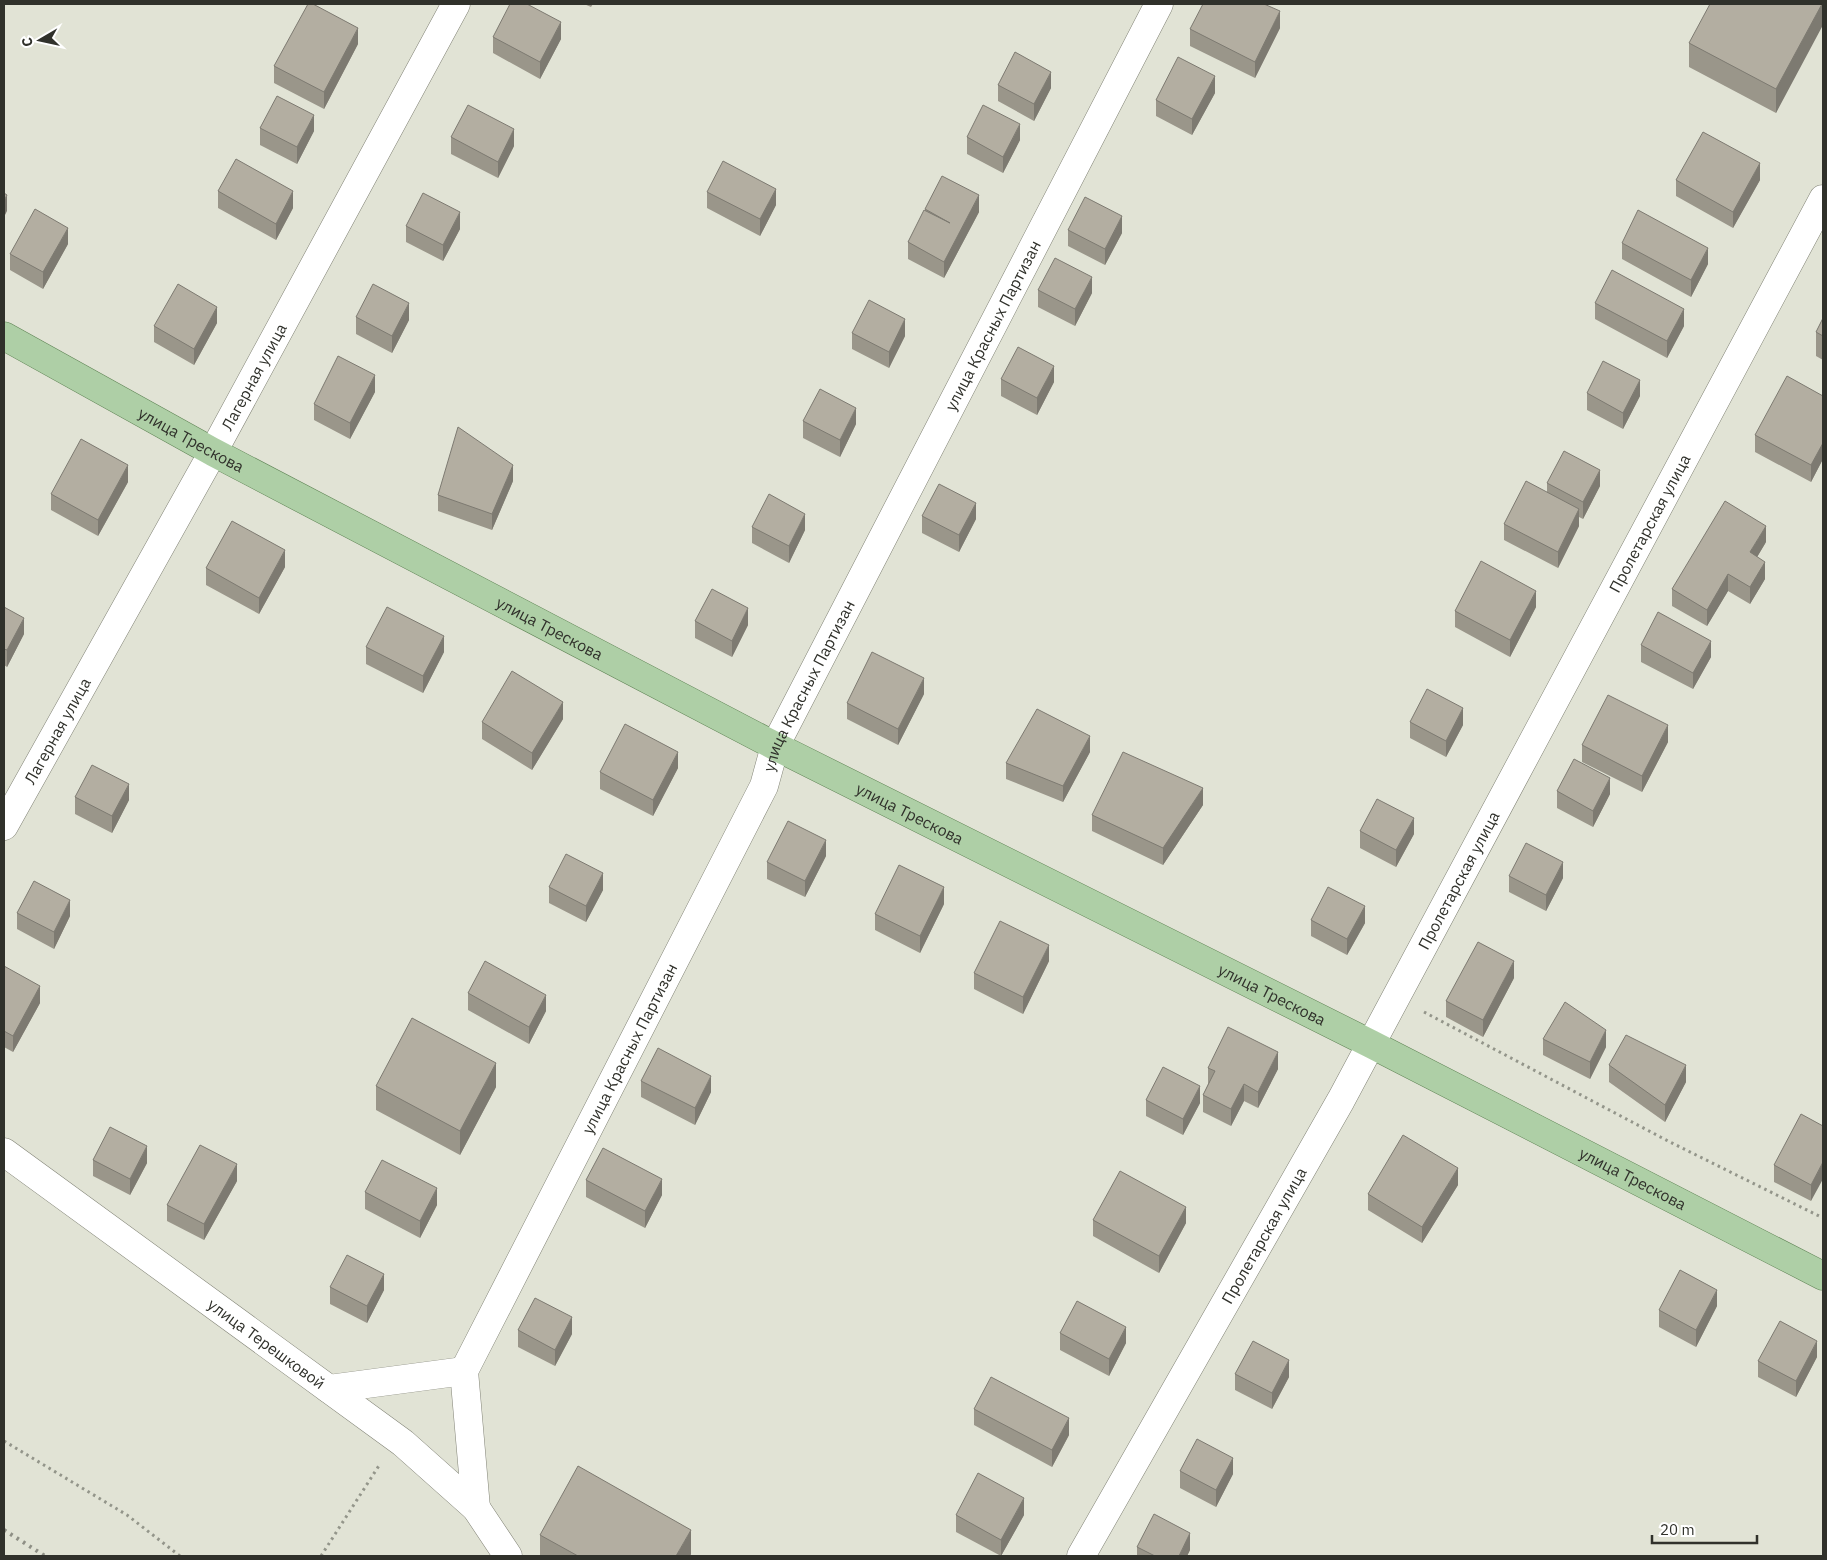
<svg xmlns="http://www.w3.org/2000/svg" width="1827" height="1560" viewBox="0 0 1827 1560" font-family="'IBM Plex Sans',sans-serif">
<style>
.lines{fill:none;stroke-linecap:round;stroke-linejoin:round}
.minor-casing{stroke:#808275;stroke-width:29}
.major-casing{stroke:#5f8355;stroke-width:29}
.path{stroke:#93958a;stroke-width:3;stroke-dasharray:2.5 4;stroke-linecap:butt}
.minor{stroke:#fff;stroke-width:28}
.major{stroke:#aecfa6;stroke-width:28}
.rail{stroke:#8e8f85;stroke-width:4;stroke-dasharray:2.5 5;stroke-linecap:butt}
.wall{fill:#9a968a}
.shaded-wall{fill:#7d7a71}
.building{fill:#b3aea1;stroke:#7d7a71}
.labels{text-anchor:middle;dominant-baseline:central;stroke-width:4;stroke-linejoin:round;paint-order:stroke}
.street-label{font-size:16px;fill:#30312b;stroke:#fff}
</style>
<rect width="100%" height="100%" fill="#e1e3d5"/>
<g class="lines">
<g class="minor-casing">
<g id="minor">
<path id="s1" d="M4,826L213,452L456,4"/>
<path id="s2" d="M4,1152L403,1443L476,1508L508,1556"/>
<path d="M329,1389L464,1371"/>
<path id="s3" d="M476,1508L464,1371L764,786L775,746L1159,4"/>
<path id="s4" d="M1081,1556L1341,1100L1823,199"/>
</g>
</g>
<g class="major-casing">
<g id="major">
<path id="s5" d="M4,336L213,452L775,746L1371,1044L1823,1276"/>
</g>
</g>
<path class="path" d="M1424,1012L1668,1141L1823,1218
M4,1441L127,1515L180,1556
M321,1556L380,1464"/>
<use href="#minor" class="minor"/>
<use href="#major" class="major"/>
<path class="rail" d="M4,1530L45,1556"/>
</g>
<path class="wall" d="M584,4H593L591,7Z
M1823,4L1776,113L1689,67V43Z
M1280,28L1255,78L1190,46V29Z
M493,37L561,39L540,79L493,53Z
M358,44L324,109L274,83V66Z
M998,85L1051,88L1034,121L998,101Z
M1215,93L1192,135L1156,116V100Z
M260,128L314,131L297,164L260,145Z
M451,137L514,146L498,178L451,154Z
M967,137L1020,140L1003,173L967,154Z
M1676,180H1760L1733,228L1676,196Z
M218,191L293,208L276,240L218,208Z
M707,192L776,205L760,236L707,208Z
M925,209L979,212L944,278L908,259V242L925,211Z
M406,226L460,229L443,261L406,242Z
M1068,230L1122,233L1105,265L1068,246Z
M1622,243L1708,264L1691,297L1622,259Z
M68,244L43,289L10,270V254Z
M1038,290L1092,293L1075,326L1038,307Z
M1595,303L1684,326L1667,358L1595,319Z
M356,317L409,320L392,353L356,334Z
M1823,318V360L1816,356V332Z
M217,323L194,365L154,342V326Z
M852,333L905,336L889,368L852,349Z
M1001,379L1054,382L1037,415L1001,396Z
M375,392L350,439L314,420V404Z
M1587,393L1640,396L1623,429L1587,410Z
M1823,396V459L1811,482L1755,452V435Z
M803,421L856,424L840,457L803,438Z
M513,481L492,530L438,511V495Z
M128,482L98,536L51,510V494Z
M1547,483L1600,486L1583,519L1579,517V526L1558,568L1504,540V524L1547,492Z
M922,516L976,519L959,552L922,533Z
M752,527L805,530L789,563L752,543Z
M1766,542L1757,557L1765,579L1750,604L1728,591L1707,626L1672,606V589Z
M285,567L259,614L206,585V568Z
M4,607L24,634L7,667L4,665Z
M1536,607L1510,657L1455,627V611Z
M695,621L748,625L732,657L695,638Z
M1641,645L1711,657L1693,689L1641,662Z
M366,647L444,652L423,693L366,664Z
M924,694L898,745L847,719V703Z
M563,719L532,770L482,739V722Z
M1410,722L1463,725L1446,757L1410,738Z
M1668,742L1642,792L1582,762V745Z
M1090,752L1063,802L1006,779V763Z
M678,768L653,816L600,789V772Z
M1557,791L1610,794L1593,827L1557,808Z
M75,797L129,800L112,833L75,814Z
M1203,805L1163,865L1092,831V815Z
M1360,831L1414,834L1396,867L1360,848Z
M826,856L805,897L767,879V862Z
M1509,876L1563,878L1546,911L1509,892Z
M549,887L603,890L586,922L549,903Z
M944,904L920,953L875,930V914Z
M17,913L70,916L54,949L17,929Z
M1311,920L1365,923L1347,955L1311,936Z
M1049,961L1023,1014L974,989V973Z
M4,966L40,1003L13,1052L4,1047Z
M1514,978L1483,1037L1446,1017V1001Z
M468,993L546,1011L529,1044L468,1010Z
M1543,1039L1606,1047L1590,1079L1543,1055Z
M1609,1065L1686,1082L1665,1122L1609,1082Z
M1208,1068L1278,1069L1258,1108L1244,1101L1231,1126L1203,1112V1095L1208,1084Z
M641,1081L711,1092L695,1125L641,1097Z
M376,1086L496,1087L460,1155L376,1110Z
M1146,1100L1200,1103L1183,1135L1146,1116Z
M1823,1126L1811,1201L1774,1182V1165Z
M93,1160L147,1163L130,1195L93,1176Z
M586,1180L662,1195L645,1228L586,1197Z
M237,1181L204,1240L167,1221V1205Z
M1458,1185L1422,1243L1368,1210V1194Z
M365,1192L437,1205L420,1238L365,1209Z
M1093,1220L1186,1223L1159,1273L1093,1236Z
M330,1287L384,1290L367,1323L330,1304Z
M1717,1306L1696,1347L1659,1327V1310Z
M518,1330L572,1334L555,1366L518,1347Z
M1060,1333L1126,1343L1109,1376L1060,1350Z
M1817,1357L1796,1397L1758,1377V1361Z
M1235,1374L1289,1377L1272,1409L1235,1390Z
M974,1409L1069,1435L1052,1467L974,1425Z
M1180,1471L1233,1474L1216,1507L1180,1488Z
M956,1515H1024L1001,1556L956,1532Z
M540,1535L691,1554L690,1556H540Z
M1137,1547L1190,1550L1187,1556H1137Z"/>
<path class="shaded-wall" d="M1822,4H1823V25L1776,113V89Z
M1280,11V28L1255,78V62Z
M561,22V39L540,79V62Z
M358,28V44L324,109V92Z
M1051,72V88L1034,121V104Z
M1215,76V93L1192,135V119Z
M314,115V131L297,164V147Z
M1020,124V140L1003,173V157Z
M514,129V146L498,178V162Z
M1760,163V180L1733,228V212Z
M776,189V205L760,236V219Z
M293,191V208L276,240V224Z
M7,195V211L4,217V201Z
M979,195V212L944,278V262Z
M460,212V229L443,261V245Z
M1122,216V233L1105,265V249Z
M68,228V244L43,289V272Z
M1708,248V264L1691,297V280Z
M1092,277V293L1075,326V309Z
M409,303V320L392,353V336Z
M217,307V323L194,365V349Z
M1684,309V326L1667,358V341Z
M905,319V336L889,368V352Z
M1054,366V382L1037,415V398Z
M375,375V392L350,439V423Z
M1640,380V396L1623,429V413Z
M856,408V424L840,457V440Z
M1823,443V459L1811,482V465Z
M128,465V482L98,536V520Z
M513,465V481L492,530V514Z
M1600,470V486L1583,519V502Z
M976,503V519L959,552V535Z
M1579,509V526L1558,568V552Z
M805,514V530L789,563V546Z
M1766,526V542L1750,569V552Z
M285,550V567L259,614V598Z
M1765,562V579L1750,604V587Z
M1728,574V591L1707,626V610Z
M1536,591V607L1510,657V640Z
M748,608V625L732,657V641Z
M24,618V634L7,667V650Z
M444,636V652L423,693V676Z
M1711,641V657L1693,689V673Z
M924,678V694L898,745V729Z
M563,702V719L532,770V753Z
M1463,708V725L1446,757V741Z
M1668,725V742L1642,792V776Z
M1090,736V752L1063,802V786Z
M678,752V768L653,816V800Z
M1610,778V794L1593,827V811Z
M129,784V800L112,833V816Z
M1203,788V805L1163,865V848Z
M1414,818V834L1396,867V850Z
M826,840V856L805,897V881Z
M1563,862V878L1546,911V895Z
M603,873V890L586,922V906Z
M944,887V904L920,953V936Z
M70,900V916L54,949V932Z
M1365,906V923L1347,955V939Z
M1049,945V961L1023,1014V997Z
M1514,961V978L1483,1037V1020Z
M40,986V1003L13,1052V1036Z
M546,995V1011L529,1044V1027Z
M1606,1030V1047L1590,1079V1062Z
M1278,1052V1069L1258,1108V1092Z
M496,1063V1087L460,1155V1131Z
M1686,1065V1082L1665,1122V1105Z
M711,1076V1092L695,1125V1108Z
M1244,1084V1101L1231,1126V1109Z
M1200,1086V1103L1183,1135V1119Z
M147,1146V1163L130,1195V1179Z
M1823,1162V1179L1811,1201V1185Z
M237,1164V1181L204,1240V1224Z
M1458,1168V1185L1422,1243V1227Z
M662,1179V1195L645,1228V1211Z
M437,1188V1205L420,1238V1221Z
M1186,1207V1223L1159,1273V1256Z
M384,1274V1290L367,1323V1306Z
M1717,1290V1306L1696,1347V1330Z
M572,1317V1334L555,1366V1350Z
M1126,1327V1343L1109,1376V1359Z
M1817,1341V1357L1796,1397V1381Z
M1289,1360V1377L1272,1409V1393Z
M1069,1418V1435L1052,1467V1450Z
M1233,1458V1474L1216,1507V1490Z
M1024,1498V1515L1001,1556V1540Z
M691,1530V1554L690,1556H676Z
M1190,1533V1550L1187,1556H1179Z"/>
<path class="building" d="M308,4H313L358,28L324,92L274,66Z
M510,4H527L561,22L540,62L493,37Z
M1203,4H1264L1280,11L1255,62L1190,29Z
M1710,4H1822L1776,89L1689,43Z
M1015,52L1051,72L1034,104L998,85Z
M1178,57L1215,76L1192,119L1156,100Z
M277,96L314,115L297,147L260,128Z
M468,105L514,129L498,162L451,137Z
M983,105L1020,124L1003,157L967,137Z
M1703,132L1760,163L1733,212L1676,180Z
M236,159L293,191L276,224L218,191Z
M723,161L776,189L760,219L707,192Z
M942,176L979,195L944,262L908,242L924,210L950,223L925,209Z
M4,193L7,195L4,201Z
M423,193L460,212L443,245L406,226Z
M1085,197L1122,216L1105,249L1068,230Z
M35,209L68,228L43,272L10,254Z
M1638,210L1708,248L1691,280L1622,243Z
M1055,258L1092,277L1075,309L1038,290Z
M1612,270L1684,309L1667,341L1595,303Z
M178,284L217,307L194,349L154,326Z
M373,284L409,303L392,336L356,317Z
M869,300L905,319L889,352L852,333Z
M1823,318V336L1816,332Z
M1018,347L1054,366L1037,398L1001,379Z
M338,356L375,375L350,423L314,404Z
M1603,361L1640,380L1623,413L1587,393Z
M1787,376L1823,396V443L1811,465L1755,435Z
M820,389L856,408L840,440L803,421Z
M458,427L513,465L492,514L438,495Z
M81,439L128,465L98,520L51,494Z
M1564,451L1600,470L1583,502L1547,483Z
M1526,481L1579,509L1558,552L1504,524Z
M939,484L976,503L959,535L922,516Z
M769,494L805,514L789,546L752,527Z
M1725,501L1766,526L1750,552L1765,562L1750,587L1728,574L1707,610L1672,589Z
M232,521L285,550L259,598L206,568Z
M1481,561L1536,591L1510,640L1455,611Z
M712,589L748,608L732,641L695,621Z
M4,607L24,618L7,650L4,649Z
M387,607L444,636L423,676L366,647Z
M1658,612L1711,641L1693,673L1641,645Z
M872,652L924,678L898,729L847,703Z
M512,671L563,702L532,753L482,722Z
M1427,689L1463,708L1446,741L1410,722Z
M1608,695L1668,725L1642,776L1582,745Z
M1037,709L1090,736L1063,786L1006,763Z
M625,724L678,752L653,800L600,772Z
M1123,752L1203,788L1163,848L1092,815Z
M1574,759L1610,778L1593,811L1557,791Z
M92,765L129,784L112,816L75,797Z
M1377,799L1414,818L1396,850L1360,831Z
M788,821L826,840L805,881L767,862Z
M1526,843L1563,862L1546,895L1509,876Z
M566,854L603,873L586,906L549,887Z
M899,865L944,887L920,936L875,914Z
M34,881L70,900L54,932L17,913Z
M1328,887L1365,906L1347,939L1311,920Z
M1000,921L1049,945L1023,997L974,973Z
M1478,942L1514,961L1483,1020L1446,1001Z
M485,961L546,995L529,1027L468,993Z
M4,966L40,986L13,1036L4,1031Z
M1565,1002L1606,1030L1590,1062L1543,1039Z
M412,1018L496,1063L460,1131L376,1086Z
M1228,1027L1278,1052L1258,1092L1244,1084L1231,1109L1203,1095L1215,1071L1208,1068Z
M1626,1035L1686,1065L1665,1105L1609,1065Z
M658,1048L711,1076L695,1108L641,1081Z
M1163,1067L1200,1086L1183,1119L1146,1100Z
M1801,1114L1823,1126V1162L1811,1185L1774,1165Z
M110,1127L147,1146L130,1179L93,1160Z
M1403,1135L1458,1168L1422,1227L1368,1194Z
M200,1145L237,1164L204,1224L167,1205Z
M603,1148L662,1179L645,1211L586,1180Z
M382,1160L437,1188L420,1221L365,1192Z
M1120,1171L1186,1207L1159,1256L1093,1220Z
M347,1255L384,1274L367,1306L330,1287Z
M1680,1270L1717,1290L1696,1330L1659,1310Z
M535,1298L572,1317L555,1350L518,1330Z
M1077,1301L1126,1327L1109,1359L1060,1333Z
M1780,1321L1817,1341L1796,1381L1758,1361Z
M1253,1341L1289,1360L1272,1393L1235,1374Z
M991,1377L1069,1418L1052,1450L974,1409Z
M1197,1439L1233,1458L1216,1490L1180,1471Z
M578,1466L691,1530L676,1556H578L540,1535Z
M978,1473L1024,1498L1001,1540L956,1515Z
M1154,1514L1190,1533L1179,1556H1155L1137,1547Z"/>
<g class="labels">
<g class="street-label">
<text stroke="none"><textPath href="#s3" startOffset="1310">улица Красных Партизан</textPath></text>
<text stroke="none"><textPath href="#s1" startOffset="514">Лагерная улица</textPath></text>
<text stroke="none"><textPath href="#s5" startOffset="214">улица Трескова</textPath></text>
<text stroke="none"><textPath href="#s4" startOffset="1179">Пролетарская улица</textPath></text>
<text stroke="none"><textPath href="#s5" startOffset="619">улица Трескова</textPath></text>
<text stroke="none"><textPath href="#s3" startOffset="905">улица Красных Партизан</textPath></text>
<text stroke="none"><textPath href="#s1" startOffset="109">Лагерная улица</textPath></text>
<text stroke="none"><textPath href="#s5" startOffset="1024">улица Трескова</textPath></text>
<text stroke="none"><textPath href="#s4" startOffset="774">Пролетарская улица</textPath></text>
<text stroke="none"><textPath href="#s5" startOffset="1429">улица Трескова</textPath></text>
<text stroke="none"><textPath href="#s3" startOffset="500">улица Красных Партизан</textPath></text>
<text stroke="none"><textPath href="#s5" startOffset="1834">улица Трескова</textPath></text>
<text stroke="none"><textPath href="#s4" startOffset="369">Пролетарская улица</textPath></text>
<text stroke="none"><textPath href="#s2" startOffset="325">улица Терешковой</textPath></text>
</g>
</g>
<rect width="1827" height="1560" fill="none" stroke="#30312b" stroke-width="10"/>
<g transform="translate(40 40) rotate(261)" stroke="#ffffff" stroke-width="4" paint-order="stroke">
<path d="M0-4L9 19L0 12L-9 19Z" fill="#30312b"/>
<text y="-8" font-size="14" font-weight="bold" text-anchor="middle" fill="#30312b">С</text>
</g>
<path d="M1652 1535v8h105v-8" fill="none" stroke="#30312b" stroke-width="2.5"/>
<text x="1660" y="1535" font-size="15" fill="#30312b" stroke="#ffffff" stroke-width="4" paint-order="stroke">20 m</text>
</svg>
